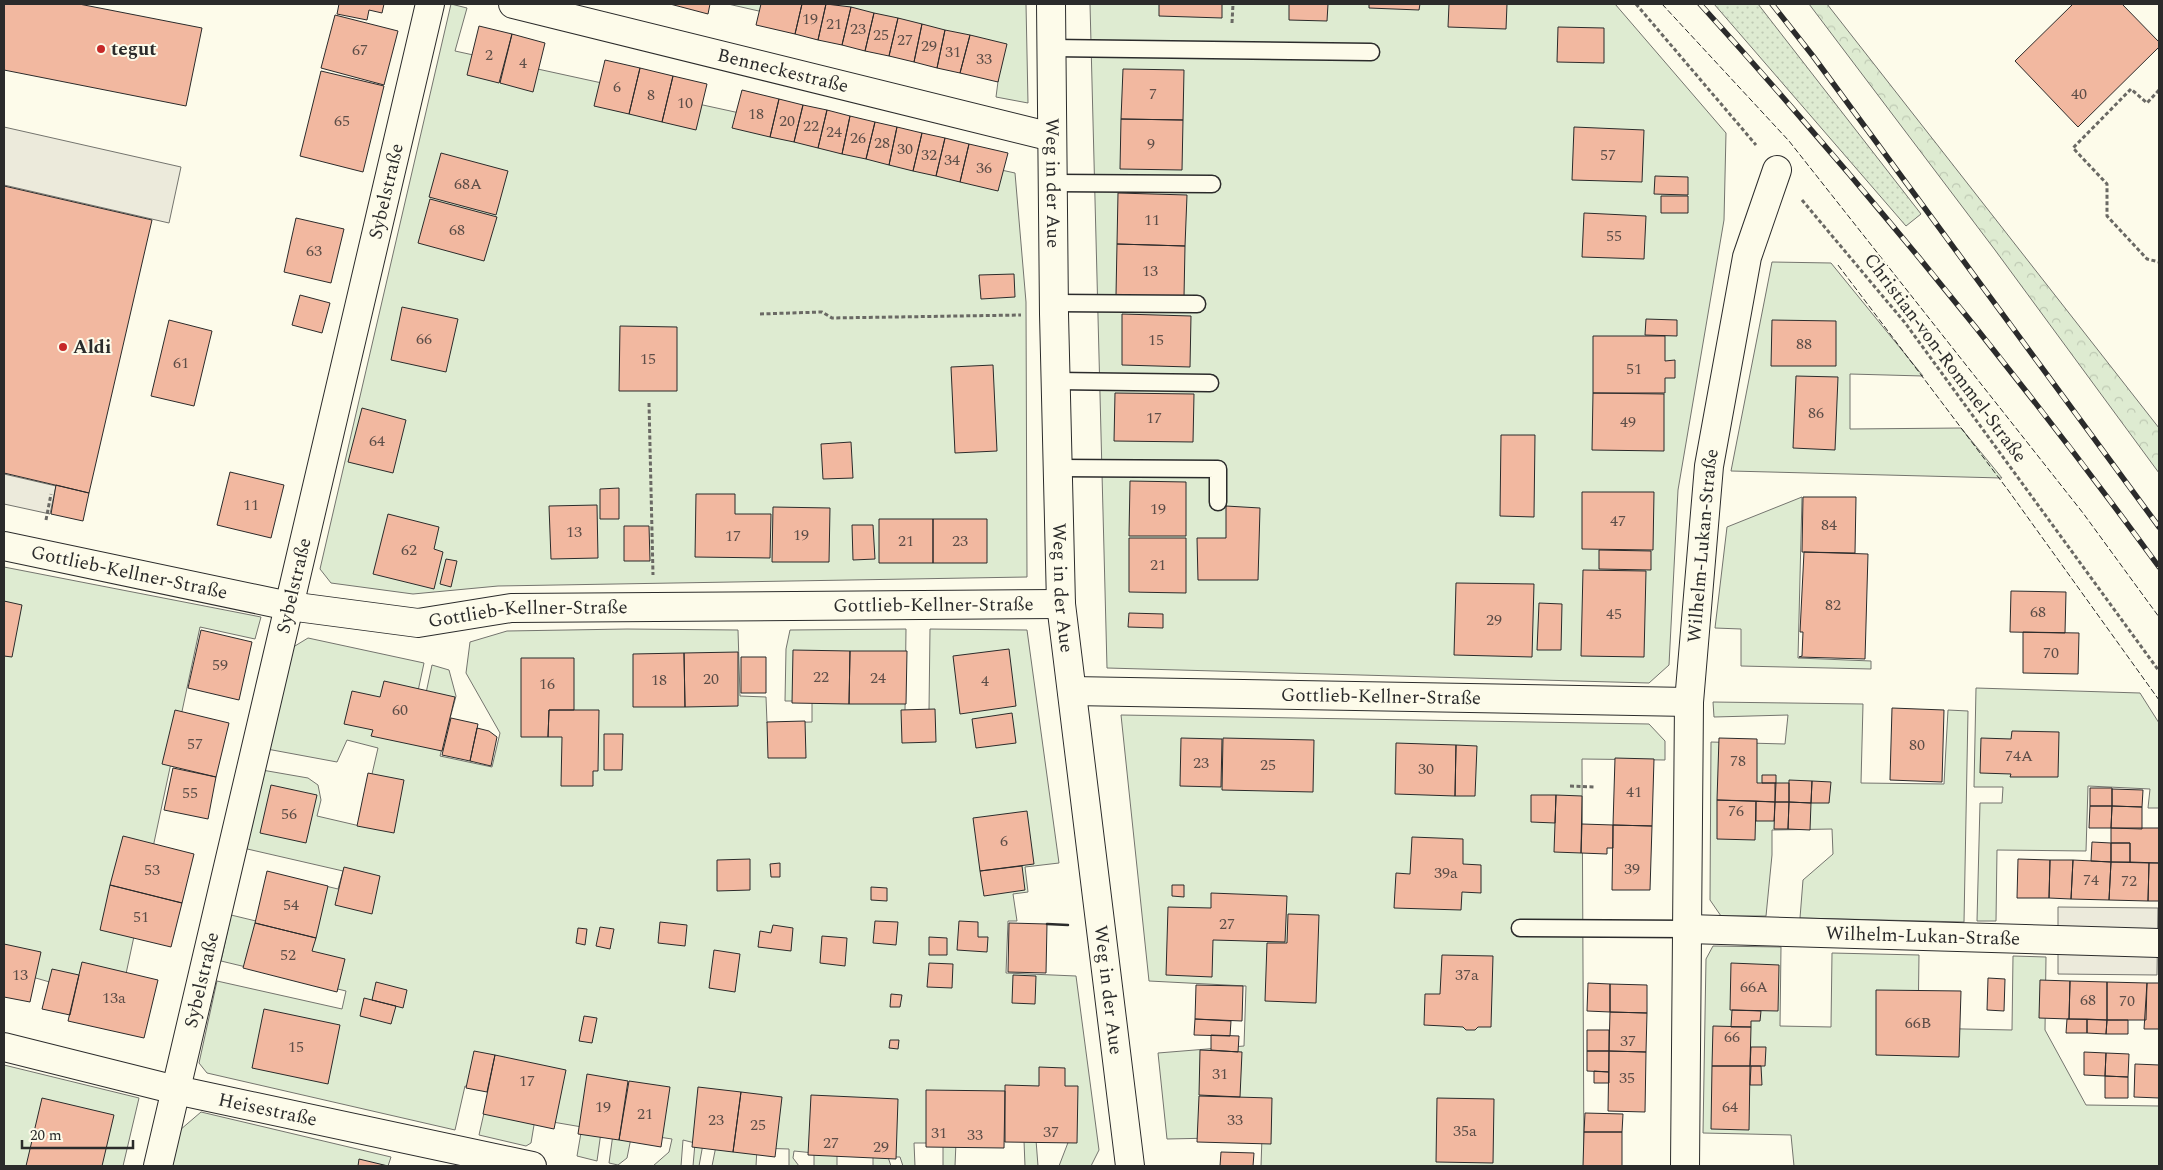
<svg xmlns="http://www.w3.org/2000/svg" width="2163" height="1170" viewBox="0 0 2163 1170" font-family="Spectral,serif">
<style>
.grass{fill:url(#grass-dots);stroke:#74746e}
.forest{fill:url(#forest-crowns);stroke:#74746e}
.garden{fill:#deebd1;stroke:#74746e}
.parking{fill:#eceadb;stroke:#74746e}
.building{fill:#f2b8a0;stroke:#2b2b2b}
.lines{fill:none;stroke-linecap:round;stroke-linejoin:round}
.service-casing{stroke:#2b2b2b;stroke-width:19}
.minor-casing{stroke:#2b2b2b;stroke-width:30}
.path{stroke:#6a6964;stroke-width:3;stroke-dasharray:4 2.5;stroke-linecap:butt}
.service{stroke:#fdfbea;stroke-width:16}
.minor{stroke:#fdfbea;stroke-width:28}
.rail-casing{stroke:#2b2b2b;stroke-width:5.5}
.rail{stroke:#fdfbea;stroke-width:4;stroke-dasharray:11;stroke-linecap:butt}
.fence{stroke:#2b2b2b;stroke-width:1;stroke-dasharray:6 2.5;stroke-linecap:butt}
.wall{stroke:#2b2b2b;stroke-width:2.5}
.poi-dot{fill:#c62828;stroke:#fdfbea;stroke-width:2}
.labels{text-anchor:middle;dominant-baseline:central;stroke-width:4;stroke-linejoin:round;paint-order:stroke}
.number-label{font-size:16px;fill:#5d4e48}
.poi-label{font-size:19px;font-weight:bold;fill:#2b2b2b;stroke:#fdfbea;text-anchor:start}
.street-label{font-size:19px;fill:#2b2b2b;stroke:#fdfbea}
</style>
<defs>
<pattern id="grass-dots" width="8" height="8" patternUnits="userSpaceOnUse" patternTransform="scale(1.25)"><rect width="8" height="8" fill="#deebd1"/><path d="M2 2h.1M6 6h.1" fill="none" stroke="#bfcab4" stroke-width="1.8" stroke-linecap="round"/></pattern>
<pattern id="forest-crowns" width="20" height="18" patternUnits="userSpaceOnUse" patternTransform="scale(1.25)"><rect width="20" height="18" fill="#deebd1"/><path d="M2 6a3 3 0 1 1 6 0M12 15a3 3 0 1 1 6 0" fill="none" stroke="#bfcab4"/></pattern>
</defs>
<rect width="100%" height="100%" fill="#fdfbea"/>
<path class="grass" d="M1714,4H1758L1921,214L1906,226Z"/>
<path class="forest" d="M1809,4H1827L2159,428V473L1995,250Z"/>
<path class="garden" d="M451,4L467,8L455,51L1015,173L1026,302L1027,577L498,586L413,594L331,583L320,569Z
M728,4H1026L1028,103L996,97L1000,66Z
M1090,4H1615L1726,133L1724,220L1678,490L1669,665L1649,683L1107,668Z
M1772,262L1831,263L1923,376L1850,374V429L1961,428L2002,478L1731,471Z
M1802,497L1798,658L1871,661V669L1741,666V629L1715,628L1727,527Z
M4,567L261,617L255,639L200,627L120,1002L4,969Z
M627,629L738,630L740,696L766,697L767,723L812,722V701H785L786,649L790,630L906,629L905,711L929,710L930,629L1027,630L1059,863L1025,867L1028,892L1013,894L1017,921H1008L1006,973L1076,976L1099,1150L1091,1166H1059L1069,1140H1036L1038,1166H1025L1024,1141L956,1142L955,1166H943V1143H914L915,1166H903L900,1157H888L891,1166H873V1156L837,1155V1166H814V1153L794,1151L793,1158L799,1166H789V1149L757,1148L756,1166H712L716,1146L703,1144L699,1166H693L695,1143L683,1140L681,1166H653L669,1152L672,1139L632,1133L627,1158L618,1165L609,1163L613,1134L601,1132L597,1161L577,1156L582,1127L535,1119L531,1143L526,1146L479,1135L489,1091L465,1086L455,1130L207,1073L199,1063L217,981L342,1009L346,991L221,961L231,915L260,922L271,873L338,889L343,871L243,848L262,770L308,778L318,785L321,800L317,816L360,826L378,748L347,740L337,762L267,749L290,649L308,638L424,663L418,691L426,693L432,665L449,670L456,696L440,756L492,767L500,733L466,673L470,642L507,631Z
M1976,688L2140,693L2159,723V808H2148L2150,789L2088,786L2086,851L1997,850L1996,921H1977L1980,803H2002L2003,787H1974Z
M1713,702L1863,704L1861,783L1944,784L1948,710L1968,711L1964,922L1800,918L1803,880L1833,854L1832,829L1772,830V855L1766,916H1721L1710,900L1711,742L1785,744L1788,715L1714,717Z
M1121,715L1649,724L1665,741V760L1582,759L1584,1166H1261L1262,1137L1167,1139L1158,1053L1244,1046L1246,986L1149,981Z
M1713,946L1781,947L1780,1026L1831,1027L1832,953L1919,955L1918,1028L2012,1030L2013,956L2046,957L2045,1030L2086,1105L2159,1106V1166H1794L1791,1135L1703,1133L1706,959Z
M4,1065L139,1098L123,1166H4Z
M201,1112L391,1157L388,1166H171L180,1130Z"/>
<path class="parking" d="M4,127L181,167L169,223L4,185Z
M4,474L56,486L50,514L4,504Z
M2058,907L2158,908L2157,975L2058,974Z"/>
<path class="building" d="M4,4H79L202,28L186,106L4,70Z
M339,4H384L382,13L369,10L367,20L337,14Z
M670,4H710L708,14Z
M761,4H802L795,34L756,25Z
M802,4H826L818,40L795,34Z
M826,4L851,7L842,45L818,40Z
M1159,4H1222V18L1159,16Z
M1289,4H1328L1327,21L1289,20Z
M1369,4H1420L1419,10L1369,8Z
M1449,4H1507L1506,29L1448,27Z
M2073,4H2122L2159,42V47L2078,127L2015,61Z
M851,7L874,13L865,51L842,45Z
M874,13L898,18L889,56L865,51Z
M335,15L398,31L384,85L321,68Z
M898,18L922,24L914,62L889,56Z
M922,24L945,30L937,68L914,62Z
M479,26L512,34L499,83L467,75Z
M1558,27L1604,28V63L1557,62Z
M945,30L970,35L960,73L937,68Z
M512,34L545,43L533,92L500,83Z
M970,35L1007,44L998,82L960,73Z
M605,60L640,68L629,114L594,106Z
M640,68L673,76L662,122L629,114Z
M1123,69L1184,70L1183,120L1121,119Z
M321,71L384,86L363,172L300,156Z
M673,76L707,84L696,130L662,122Z
M742,90L779,99L770,137L732,128Z
M779,99L803,105L794,142L770,137Z
M803,105L827,110L818,148L794,142Z
M827,110L850,116L842,154L818,148Z
M850,116L875,122L866,159L842,154Z
M1121,119L1183,120L1182,170L1120,169Z
M875,122L897,127L889,165L866,159Z
M897,127L922,133L913,171L889,165Z
M1574,127L1644,130L1642,182L1572,180Z
M922,133L945,138L936,176L913,171Z
M945,138L969,144L960,182L936,176Z
M969,144L1008,153L998,191L960,182Z
M441,153L508,171L496,215L429,197Z
M1655,176L1688,177V195L1654,194Z
M4,186L152,220L89,493L4,473Z
M1118,193L1187,195L1185,246L1117,244Z
M1661,196H1688V213H1661Z
M430,199L497,217L484,261L418,243Z
M1584,213L1646,216L1644,259L1582,257Z
M296,218L344,229L331,283L284,272Z
M1117,244L1185,246L1184,297L1116,295Z
M1014,274L1015,297L981,299L979,275Z
M300,295L330,303L322,333L292,325Z
M402,307L458,319L446,372L391,360Z
M1122,314L1191,316L1190,367L1122,365Z
M1646,319L1677,320V336L1645,335Z
M169,320L212,331L194,406L151,396Z
M1772,320L1836,321V366H1771Z
M620,326L677,327V391H619Z
M1593,336H1665V361L1675,360V378H1665V393H1593Z
M993,365L997,451L955,453L951,367Z
M1796,376L1838,377L1835,450L1793,448Z
M1115,393L1194,394L1193,442L1114,441Z
M1593,393L1664,394V451L1592,450Z
M362,408L406,420L393,473L348,462Z
M1501,435H1535L1534,517L1500,516Z
M851,442L853,478L823,479L821,444Z
M230,472L284,485L271,538L217,525Z
M1130,481L1186,482V536H1129Z
M56,485L89,493L83,521L51,514Z
M619,488V519H600V489Z
M1582,492H1654L1653,550L1582,549Z
M696,494H735V514H771L770,558L695,557Z
M1803,497H1856L1855,553L1802,552Z
M597,505L598,558L551,559L549,506Z
M1226,506L1260,508L1258,580H1198L1197,538H1226Z
M773,507L830,508L829,562H772Z
M388,514L439,527L434,549L443,552L434,589L373,574Z
M879,519H933V563H879Z
M933,519H987V563H933Z
M852,525H873L875,559L853,560Z
M624,526H649L650,561H624Z
M1129,538H1186V593L1129,592Z
M1599,550L1651,551V570L1599,569Z
M1804,552L1868,554L1865,659L1799,657L1802,656L1803,632H1800Z
M446,559L457,561L451,587L440,584Z
M1583,570L1646,571L1644,657L1581,656Z
M1456,583L1534,584L1532,657L1454,655Z
M2011,591L2066,592L2065,633L2010,632Z
M4,601L22,605L12,657L4,656Z
M1539,603L1562,604L1561,650H1537Z
M1129,613L1163,614V628L1128,627Z
M201,630L252,642L239,700L188,688Z
M2023,632L2079,633L2078,674L2023,673Z
M1009,649L1016,706L960,714L953,656Z
M793,650L850,651L849,704L792,703Z
M850,651H907L906,704H849Z
M738,652V706L685,707L684,653Z
M684,653L685,707H633V654Z
M741,657H766V693H741Z
M521,658H574V710H549L548,737H521Z
M384,681L455,697L442,751L371,736L373,730L344,724L352,691L380,697Z
M1892,708L1944,710L1942,782L1890,780Z
M935,709L936,742L902,743L901,710Z
M175,710L229,723L216,777L162,764Z
M549,710H599L598,771H593V786H561L562,737H548Z
M1012,713L1016,743L976,748L972,719Z
M451,718L478,724L470,761L442,755Z
M805,721L806,758H768L767,722Z
M477,728L489,731L497,737L491,766L470,761Z
M2012,731L2059,732L2058,777H2010L2011,774L1980,773L1981,738L2011,739Z
M604,734H623L622,770H604Z
M1181,738L1222,739L1221,787L1180,786Z
M1223,738L1314,740L1313,792L1222,790Z
M1719,738L1757,739V783H1776L1775,802L1717,800Z
M1396,743L1456,745L1455,796L1395,794Z
M1456,745L1477,746L1475,796H1455Z
M1615,758L1654,759L1652,826L1613,825Z
M173,768L216,777L208,819L164,810Z
M368,773L404,780L394,833L357,826Z
M1762,775H1776V783H1762Z
M1789,780L1812,781L1811,803L1789,802Z
M1812,781L1831,782L1829,803H1811Z
M1775,783H1789V802H1775Z
M271,785L317,795L306,843L260,833Z
M2090,788H2112V806H2090Z
M2112,789L2143,790L2142,807L2112,806Z
M1531,795H1556L1555,823L1531,822Z
M1556,795L1582,796L1581,853L1554,852Z
M1717,800L1756,801L1755,840L1717,839Z
M1756,801L1775,802L1774,821H1756Z
M1775,802H1789L1788,829H1774Z
M1789,802L1811,803L1810,830L1788,829Z
M2090,806H2112L2111,828H2089Z
M2112,806L2142,807V829L2111,828Z
M1027,811L1034,864L980,871L973,818Z
M1582,824L1613,825V848H1607V854L1581,853Z
M1613,825L1652,826L1650,890H1612Z
M2111,828H2159V863L2130,862V843H2111Z
M123,836L194,854L182,903L110,885Z
M1412,837L1463,839V864L1481,865V893L1462,892L1461,910L1394,908L1396,873L1410,874Z
M2092,842L2111,843V862L2091,861Z
M2111,843H2130V862H2111Z
M750,859V890L717,891V860Z
M2018,859L2050,860L2049,898H2017Z
M2050,860H2073L2071,899L2049,898Z
M2073,860L2111,862L2109,900L2071,899Z
M2111,862L2149,863L2148,901L2109,900Z
M780,863V877H771L770,864Z
M2149,863H2159V901H2148Z
M1022,866L1025,890L984,896L980,871Z
M344,867L380,876L372,914L335,905Z
M267,871L328,886L316,938L255,923Z
M110,885L182,903L171,947L100,930Z
M1172,885H1184V897L1172,896Z
M871,887L887,888V901L871,900Z
M1211,893L1287,896L1285,942L1213,940L1212,977L1166,975L1168,907L1211,908Z
M1288,914L1319,915L1316,1003L1265,1001L1267,943H1287Z
M875,921L898,922L896,945L873,943Z
M959,921L978,922V937H988L987,952L957,950Z
M660,922L687,925L685,946L658,943Z
M255,923L316,938L312,951L345,959L337,992L243,968Z
M1009,923L1047,924L1046,973L1008,972Z
M773,925L793,928L791,951L758,947L760,931L771,933Z
M600,927L614,929L610,949L596,946Z
M578,928L587,929L585,945L576,943Z
M822,936L847,938L845,966L820,963Z
M929,937L947,938V955H929Z
M4,944L41,952L30,1002L4,997Z
M714,950L740,954L735,992L709,988Z
M1442,955L1493,956L1491,1027H1478L1475,1030H1466L1463,1027L1424,1025L1425,994H1440Z
M82,962L158,980L144,1038L68,1021Z
M929,963L953,964L952,988L927,987Z
M1731,963L1779,965L1778,1011L1730,1010Z
M52,969L79,975L70,1015L42,1009Z
M1013,975L1036,976L1035,1004L1012,1003Z
M1988,978L2005,979L2004,1011L1987,1010Z
M2040,980L2070,981L2069,1019L2039,1018Z
M2070,981L2107,982V1020L2069,1019Z
M376,982L407,990L403,1008L372,1000Z
M2107,982L2147,983L2146,1020H2107Z
M1588,983L1610,984V1012L1587,1011Z
M2147,983H2159V1029H2144Z
M1610,984L1647,985V1013L1610,1012Z
M1196,985L1243,986L1242,1021L1195,1019Z
M1876,990L1961,991L1959,1057L1876,1055Z
M891,994L902,995L900,1007H890Z
M364,998L396,1006L391,1024L360,1016Z
M264,1009L340,1025L328,1084L252,1068Z
M1732,1010L1761,1011L1760,1021H1751V1027H1731Z
M1610,1012L1647,1013L1646,1052L1609,1051Z
M584,1016L597,1018L592,1043L579,1041Z
M1195,1019L1231,1021L1230,1036L1194,1035Z
M2067,1019H2087V1033H2066Z
M2087,1019L2107,1020L2106,1034L2087,1033Z
M2107,1020H2128V1034H2106Z
M1713,1026L1751,1027L1750,1066H1712Z
M1587,1030H1609V1051H1587Z
M1211,1035L1239,1036L1238,1052L1211,1050Z
M890,1040H899L898,1049L889,1048Z
M1751,1047H1766L1765,1066H1750Z
M1200,1050L1242,1052L1240,1097L1199,1095Z
M474,1051L495,1055L487,1092L466,1088Z
M1587,1051H1609V1072L1587,1071Z
M1609,1051L1646,1052L1645,1112L1608,1111Z
M2084,1052L2106,1053L2105,1076L2084,1075Z
M2106,1053L2129,1054L2128,1077L2105,1076Z
M495,1055L566,1070L554,1129L483,1114Z
M2135,1064L2159,1065V1098L2134,1097Z
M1712,1066H1750L1749,1130L1711,1129Z
M1751,1066H1761L1762,1085H1750Z
M1039,1067L1065,1068V1086H1078L1077,1143L1005,1142V1085L1039,1086Z
M1594,1071L1609,1072V1083H1594Z
M587,1074L628,1081L619,1140L578,1134Z
M2105,1076L2128,1077V1098H2105Z
M629,1081L670,1087L661,1147L619,1140Z
M698,1087L741,1092L733,1152L692,1147Z
M926,1090L1005,1091L1004,1148L926,1147Z
M741,1092L782,1097L775,1157L733,1152Z
M811,1095L898,1099L896,1159L808,1155Z
M1199,1096L1272,1098L1271,1144L1197,1142Z
M42,1098L114,1115L102,1166H26Z
M1437,1098L1494,1099L1493,1163L1436,1162Z
M1585,1113L1623,1114L1622,1132H1584Z
M1584,1132H1622V1166H1583Z
M1221,1152L1254,1153L1253,1166H1220Z
M359,1159L388,1166H358Z"/>
<g class="lines">
<g class="service-casing">
<path id="service" d="M1052,48L1371,52
M1053,183L1212,184
M1054,303L1197,304
M1056,381L1210,383
M1057,468L1218,469V502
M1520,928L1688,929"/>
</g>
<g class="minor-casing">
<g id="minor">
<path id="s1" d="M513,4L1052,137"/>
<path id="s2" d="M1051,4L1054,314L1061,604L1130,1166"/>
<path id="s3" d="M4,546L289,606L418,623L511,608L1061,604"/>
<path id="s4" d="M1072,691L1689,702"/>
<path id="s5" d="M1688,929L2159,943"/>
<path id="s6" d="M4,1047L176,1090L532,1166"/>
<path id="s7" d="M158,1166L430,4"/>
<path id="s8" d="M1685,1166L1689,702L1709,466L1747,257L1777,170"/>
</g>
</g>
<path class="path" d="M1636,4L1756,145
M1232,23L1233,4
M2159,90L2147,103L2131,89L2073,148L2107,184V216L2147,259L2159,262
M1802,200L1906,324L2159,671
M760,314L822,312L832,318L1021,315
M649,403L653,575
M46,520L51,494
M1570,786L1594,787"/>
<use href="#service" class="service"/>
<use href="#minor" class="minor"/>
<g class="rail-casing">
<path id="rail" d="M1700,4C1863,184 2016,371 2159,567
M1772,4L1813,56L2159,527"/>
</g>
<use href="#rail" class="rail"/>
<path class="fence" d="M1662,4L1789,141L2083,513L2159,617
M1838,265L2008,490L2159,700"/>
<path class="wall" d="M1047,924L1068,925"/>
</g>
<g class="poi-dot">
<circle cx="101" cy="49" r="5"/>
<circle cx="63" cy="347" r="5"/>
</g>
<g class="labels">
<g class="number-label">
<text x="810" y="19">19</text>
<text x="834" y="24">21</text>
<text x="858" y="29">23</text>
<text x="881" y="35">25</text>
<text x="905" y="40">27</text>
<text x="929" y="46">29</text>
<text x="360" y="50">67</text>
<text x="953" y="52">31</text>
<text x="489" y="55">2</text>
<text x="984" y="59">33</text>
<text x="523" y="63">4</text>
<text x="617" y="87">6</text>
<text x="1153" y="94">7</text>
<text x="2079" y="94">40</text>
<text x="651" y="95">8</text>
<text x="685" y="103">10</text>
<text x="756" y="114">18</text>
<text x="342" y="121">65</text>
<text x="787" y="121">20</text>
<text x="811" y="126">22</text>
<text x="834" y="132">24</text>
<text x="858" y="138">26</text>
<text x="882" y="143">28</text>
<text x="1151" y="144">9</text>
<text x="905" y="149">30</text>
<text x="929" y="155">32</text>
<text x="1608" y="155">57</text>
<text x="952" y="160">34</text>
<text x="984" y="168">36</text>
<text x="468" y="184">68A</text>
<text x="1152" y="220">11</text>
<text x="457" y="230">68</text>
<text x="1614" y="236">55</text>
<text x="314" y="251">63</text>
<text x="1150" y="271">13</text>
<text x="424" y="339">66</text>
<text x="1156" y="340">15</text>
<text x="1804" y="344">88</text>
<text x="648" y="359">15</text>
<text x="181" y="363">61</text>
<text x="1634" y="369">51</text>
<text x="1816" y="413">86</text>
<text x="1154" y="418">17</text>
<text x="1628" y="422">49</text>
<text x="377" y="441">64</text>
<text x="251" y="505">11</text>
<text x="1158" y="509">19</text>
<text x="1618" y="521">47</text>
<text x="1829" y="525">84</text>
<text x="574" y="532">13</text>
<text x="801" y="535">19</text>
<text x="733" y="536">17</text>
<text x="906" y="541">21</text>
<text x="960" y="541">23</text>
<text x="409" y="550">62</text>
<text x="1158" y="565">21</text>
<text x="1833" y="605">82</text>
<text x="2038" y="612">68</text>
<text x="1614" y="614">45</text>
<text x="1494" y="620">29</text>
<text x="2051" y="653">70</text>
<text x="220" y="665">59</text>
<text x="821" y="677">22</text>
<text x="878" y="678">24</text>
<text x="711" y="679">20</text>
<text x="659" y="680">18</text>
<text x="985" y="681">4</text>
<text x="547" y="684">16</text>
<text x="400" y="710">60</text>
<text x="195" y="744">57</text>
<text x="1917" y="745">80</text>
<text x="2019" y="756">74A</text>
<text x="1738" y="761">78</text>
<text x="1201" y="763">23</text>
<text x="1268" y="765">25</text>
<text x="1426" y="769">30</text>
<text x="1634" y="792">41</text>
<text x="190" y="793">55</text>
<text x="1736" y="811">76</text>
<text x="289" y="814">56</text>
<text x="1004" y="841">6</text>
<text x="1632" y="869">39</text>
<text x="152" y="870">53</text>
<text x="1446" y="873">39a</text>
<text x="2091" y="880">74</text>
<text x="2129" y="881">72</text>
<text x="291" y="905">54</text>
<text x="141" y="917">51</text>
<text x="1227" y="924">27</text>
<text x="288" y="955">52</text>
<text x="20" y="975">13</text>
<text x="1467" y="975">37a</text>
<text x="1754" y="987">66A</text>
<text x="114" y="998">13a</text>
<text x="2088" y="1000">68</text>
<text x="2127" y="1001">70</text>
<text x="1918" y="1023">66B</text>
<text x="1732" y="1037">66</text>
<text x="1628" y="1041">37</text>
<text x="296" y="1047">15</text>
<text x="1220" y="1074">31</text>
<text x="1627" y="1078">35</text>
<text x="527" y="1081">17</text>
<text x="603" y="1107">19</text>
<text x="1730" y="1107">64</text>
<text x="645" y="1114">21</text>
<text x="716" y="1120">23</text>
<text x="1235" y="1120">33</text>
<text x="758" y="1125">25</text>
<text x="1465" y="1131">35a</text>
<text x="1051" y="1132">37</text>
<text x="939" y="1133">31</text>
<text x="975" y="1135">33</text>
<text x="831" y="1143">27</text>
<text x="881" y="1147">29</text>
</g>
<g class="poi-label">
<text x="111" y="49">tegut</text>
<text x="73" y="347">Aldi</text>
</g>
<g class="street-label">
<text stroke="none"><textPath href="#s1" startOffset="278">Benneckestraße</textPath></text>
<text stroke="none"><textPath href="#s2" startOffset="179">Weg in der Aue</textPath></text>
<text stroke="none"><textPath href="#s7" startOffset="1001">Sybelstraße</textPath></text>
<text transform="translate(1945 358) rotate(53)">Christian-von-Rommel-Straße</text>
<text stroke="none"><textPath href="#s8" startOffset="621">Wilhelm-Lukan-Straße</textPath></text>
<text stroke="none"><textPath href="#s3" startOffset="128">Gottlieb-Kellner-Straße</textPath></text>
<text stroke="none"><textPath href="#s7" startOffset="596">Sybelstraße</textPath></text>
<text stroke="none"><textPath href="#s2" startOffset="584">Weg in der Aue</textPath></text>
<text stroke="none"><textPath href="#s3" startOffset="938">Gottlieb-Kellner-Straße</textPath></text>
<text stroke="none"><textPath href="#s3" startOffset="532">Gottlieb-Kellner-Straße</textPath></text>
<text stroke="none"><textPath href="#s4" startOffset="309">Gottlieb-Kellner-Straße</textPath></text>
<text stroke="none"><textPath href="#s5" startOffset="235">Wilhelm-Lukan-Straße</textPath></text>
<text stroke="none"><textPath href="#s7" startOffset="191">Sybelstraße</textPath></text>
<text stroke="none"><textPath href="#s2" startOffset="989">Weg in der Aue</textPath></text>
<text stroke="none"><textPath href="#s6" startOffset="271">Heisestraße</textPath></text>
</g>
</g>
<rect width="2163" height="1170" fill="none" stroke="#2b2b2b" stroke-width="10"/>
<path d="M22 1140v8h111v-8" fill="none" stroke="#2b2b2b" stroke-width="2.5"/>
<text x="30" y="1140" font-size="15" fill="#2b2b2b" stroke="#fdfbea" stroke-width="4" paint-order="stroke">20 m</text>
</svg>
